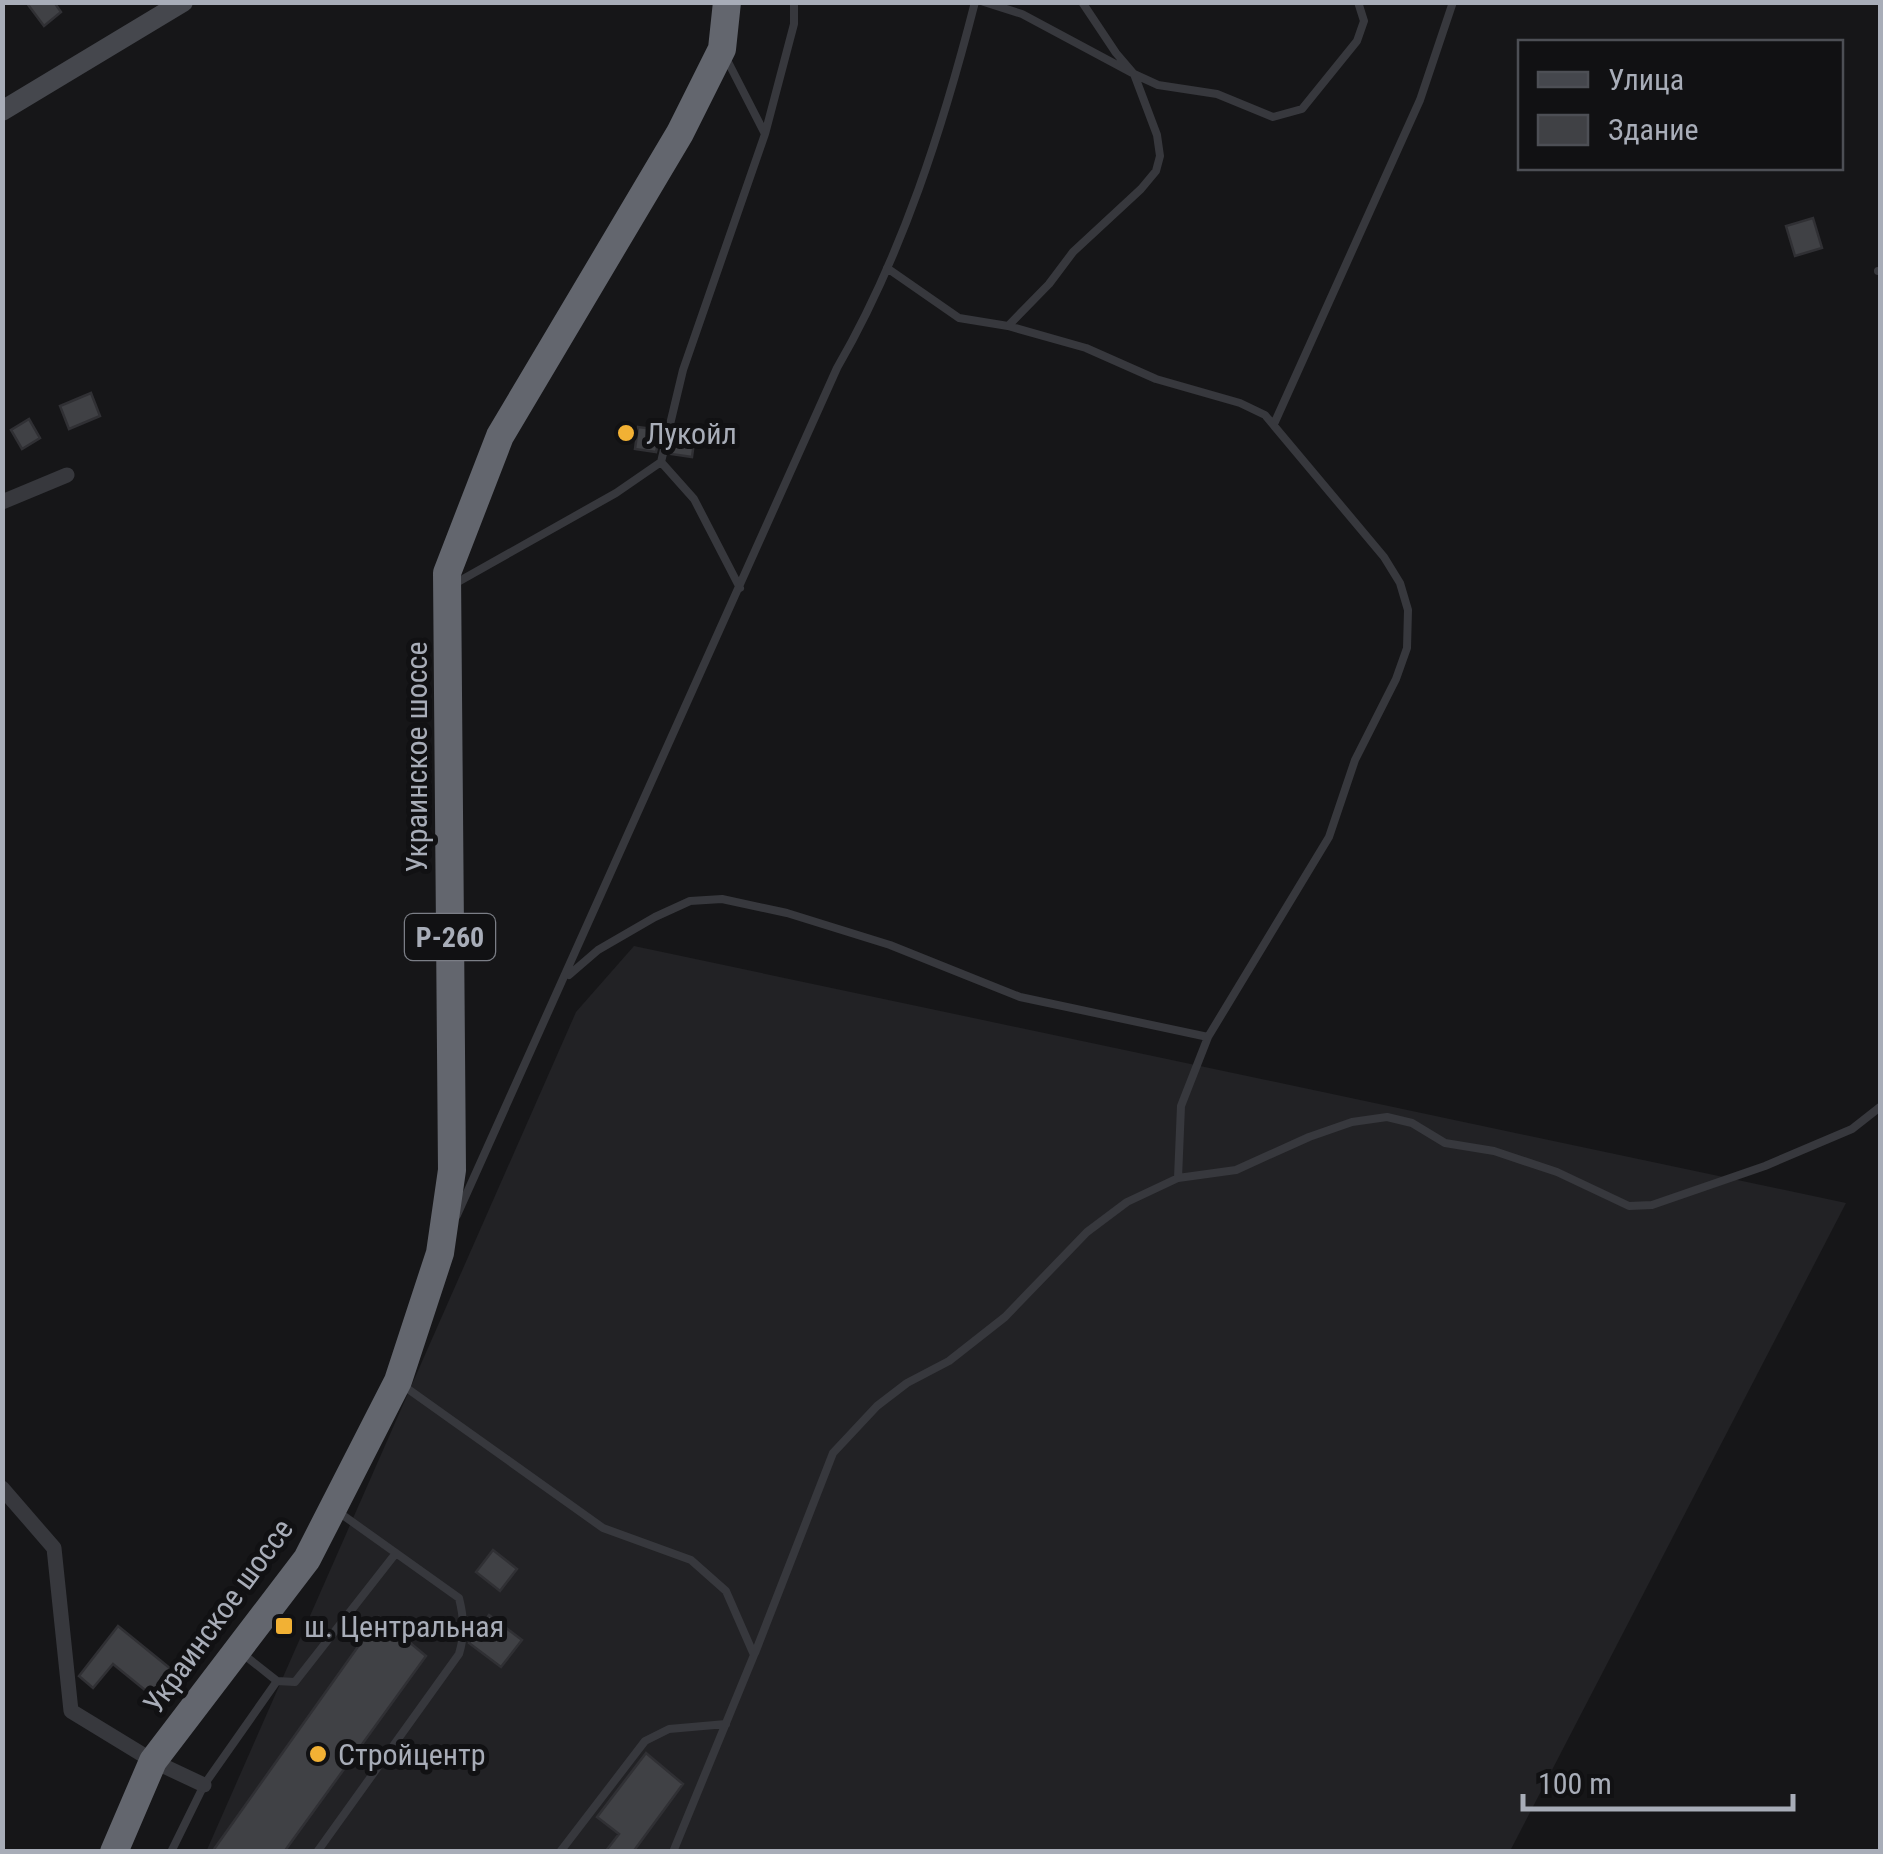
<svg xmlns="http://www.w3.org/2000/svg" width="1883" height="1854" viewBox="0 0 1883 1854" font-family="'Roboto Condensed',sans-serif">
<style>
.built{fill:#222225}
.building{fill:#404145;stroke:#303034;stroke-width:2.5}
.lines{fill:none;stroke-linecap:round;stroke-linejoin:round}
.lane{stroke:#37383d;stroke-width:8}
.street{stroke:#37383d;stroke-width:15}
.secondary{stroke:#45474d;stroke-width:20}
.highway{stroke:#63666e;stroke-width:28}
.poi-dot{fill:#f2b134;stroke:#111113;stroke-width:4}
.labels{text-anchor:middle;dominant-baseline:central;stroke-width:10;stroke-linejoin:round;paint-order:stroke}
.shield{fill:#111113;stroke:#7b7e86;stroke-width:2.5}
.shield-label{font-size:28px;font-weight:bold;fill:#a8adb8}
.poi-label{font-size:30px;fill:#a8adb8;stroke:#111113;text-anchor:start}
.street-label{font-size:30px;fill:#a8adb8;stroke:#111113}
</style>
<rect width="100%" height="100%" fill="#161618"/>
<path class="built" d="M634,946L1846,1203L1510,1851L206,1852L576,1012Z"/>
<path class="building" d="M26,2H54L61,12L44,26Z
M1813,218L1822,248L1795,256L1786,226Z
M91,393L100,416L69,429L60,406Z
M29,419L40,438L22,449L11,430Z
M638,427L661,430L656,452L635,449Z
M676,432L695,435L692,457L671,454Z
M493,1550L517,1569L500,1591L476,1572Z
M489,1615L522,1640L501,1667L469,1643Z
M379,1617L426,1656L284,1852H212Z
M118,1626L177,1674L156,1699L113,1664L93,1688L79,1676Z
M646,1753L683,1784L633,1852H605L619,1834L597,1817Z"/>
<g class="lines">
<path class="lane" d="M984,2L1022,14L1134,74L1157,135L1160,156L1156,171L1141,189L1073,252L1049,284L1008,326L1086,348L1156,379L1240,403L1265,415L1384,557L1400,583L1408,610L1407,648L1396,679L1355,760L1329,837L1208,1037L1181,1106L1178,1178L1236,1170L1309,1137L1352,1122L1387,1117L1412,1123L1445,1143L1494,1151L1557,1172L1629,1206L1652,1205L1765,1166L1852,1129L1880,1107
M1082,2L1116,53L1134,74L1158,85L1217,94L1273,117L1302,109L1357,41L1364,21L1358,2
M765,134L794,24V2
M887,268L959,318L1008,326
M1878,271H1880
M1274,424L1420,100L1453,2
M661,462L694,499L740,588
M456,583L616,493L661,462L683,370L765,134L725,56
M569,975L598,950L655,917L690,901L722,899L787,913L890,945L1020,997L1208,1037
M457,1215L837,368C902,256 943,127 975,2
M401,1384L603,1528L691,1560L726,1591L754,1655L673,1852
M755,1653L833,1453L877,1406L907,1383L949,1361L1005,1317L1087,1232L1127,1202L1178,1178
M243,1654L277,1681L295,1682L396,1553
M171,1852L204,1785L277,1681
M317,1852L459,1654C465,1634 464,1618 459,1598L337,1511
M560,1852L645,1741L669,1729L726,1724"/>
<path class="street" d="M2,502L67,475
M2,1488L54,1548L71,1711L153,1761L204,1785"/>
<path class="secondary" d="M2,111L183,2"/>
<path class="highway" d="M114,1852L153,1761L307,1559L398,1381L440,1253L452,1170L447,573L500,436L680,133L722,49L727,2"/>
</g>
<g class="poi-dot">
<circle cx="626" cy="433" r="10"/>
<rect x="274" y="1616" width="20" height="20" rx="5"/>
<circle cx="318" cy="1754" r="10"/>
</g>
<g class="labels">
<rect class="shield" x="405" y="914" width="90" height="46" rx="8"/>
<g class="shield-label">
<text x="450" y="937">Р-260</text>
</g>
<g class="poi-label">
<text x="646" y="433">Лукойл</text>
<text x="304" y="1626">ш. Центральная</text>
<text x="338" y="1754">Стройцентр</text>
</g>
<g class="street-label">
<text transform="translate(416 757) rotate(-90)">Украинское шоссе</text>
<text transform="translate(218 1616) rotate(-54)">Украинское шоссе</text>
</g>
</g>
<rect width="1883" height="1854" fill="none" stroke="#a8adb8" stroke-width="10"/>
<rect x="1518" y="40" width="325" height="130" fill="#111113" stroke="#4d4f55" stroke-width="2.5"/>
<rect x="1538" y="72" width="50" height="15" fill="#45474d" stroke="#4d4f55" stroke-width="2.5"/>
<text x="1608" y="90" font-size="30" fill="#a8adb8">Улица</text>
<rect x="1538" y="115" width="50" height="30" fill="#404145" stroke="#4d4f55" stroke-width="2.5"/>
<text x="1608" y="140" font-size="30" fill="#a8adb8">Здание</text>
<path d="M1523 1794v15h270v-15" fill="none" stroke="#a8adb8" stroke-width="5"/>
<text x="1538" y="1794" font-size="30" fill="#a8adb8" stroke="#111113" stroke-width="8" paint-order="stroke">100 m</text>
</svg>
